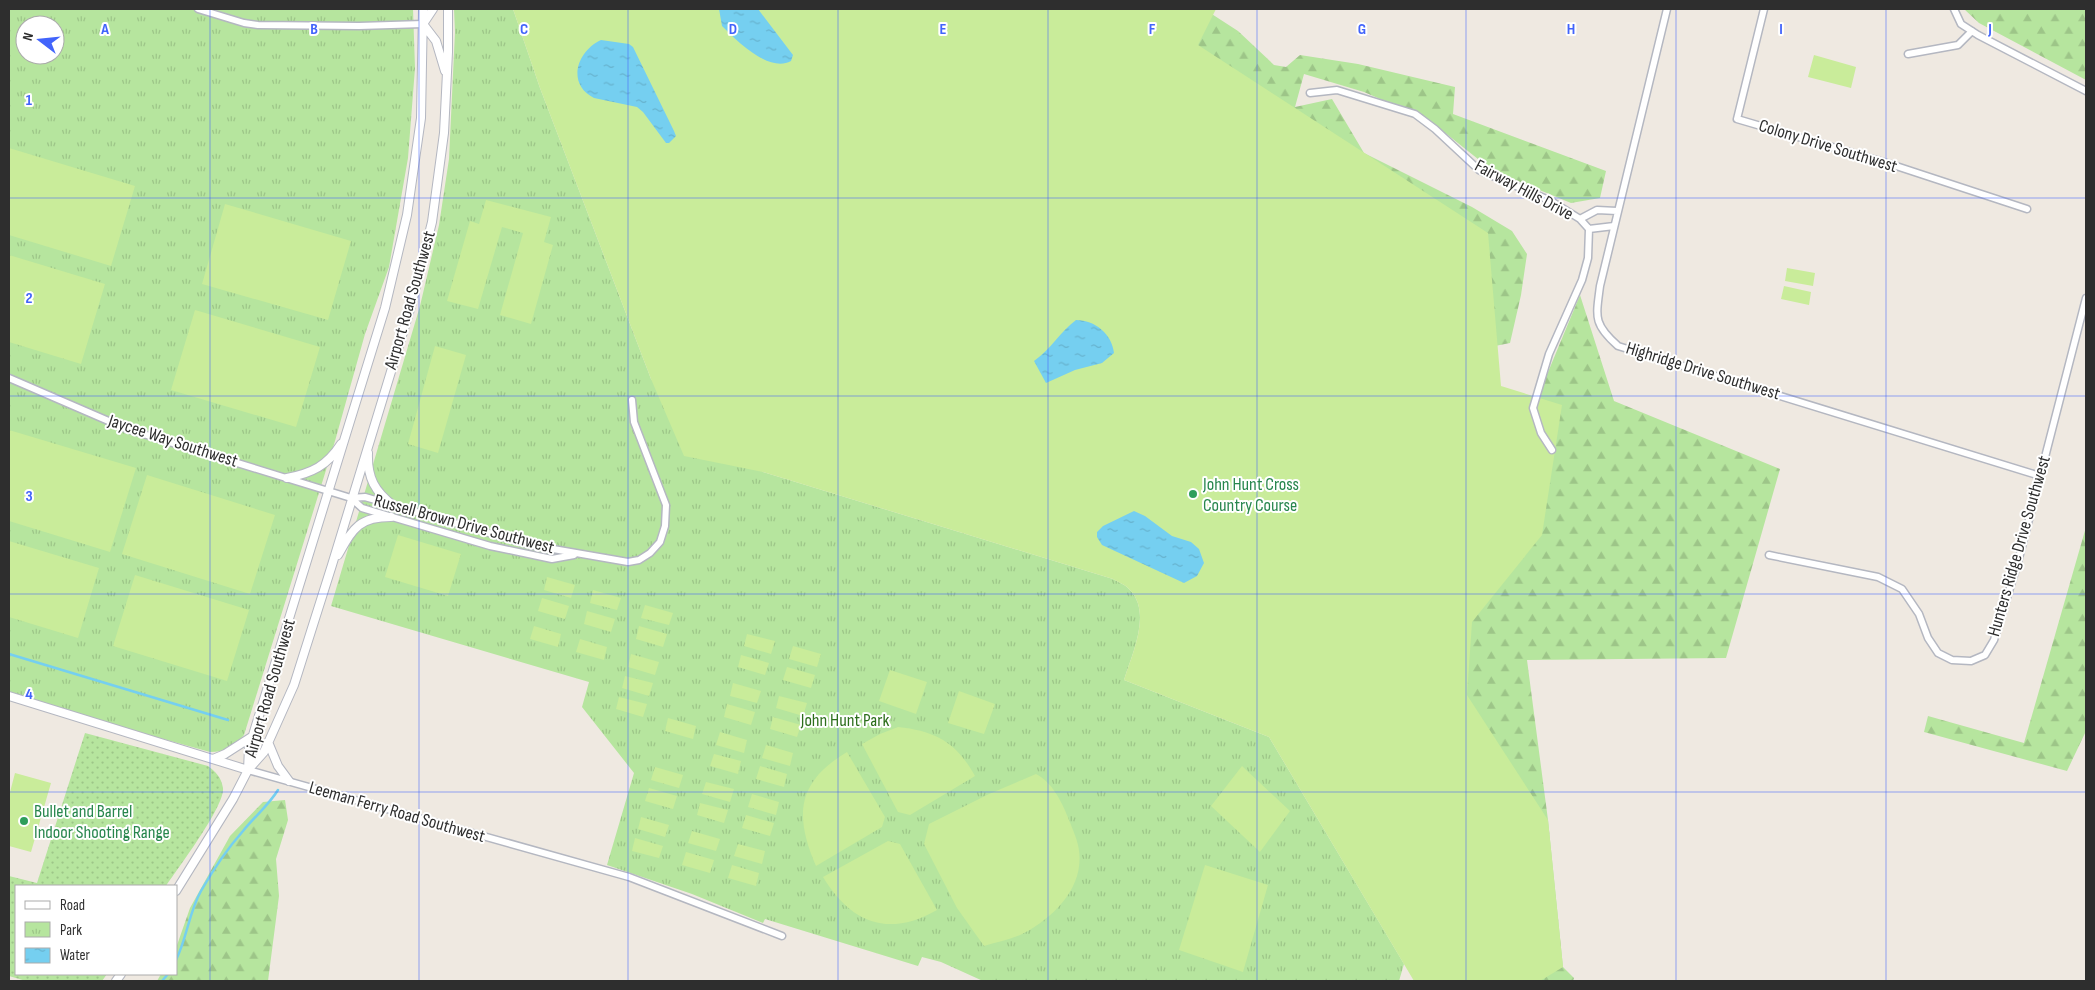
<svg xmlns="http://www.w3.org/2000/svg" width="2095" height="990" viewBox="0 0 2095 990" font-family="'Sofia Sans Condensed',sans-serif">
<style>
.grass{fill:url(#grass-dots)}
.forest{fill:url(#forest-firs)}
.park{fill:url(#park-tufts);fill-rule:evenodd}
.pitch{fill:#c9ec9a}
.water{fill:url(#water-ripples)}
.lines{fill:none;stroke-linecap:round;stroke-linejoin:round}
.stream{stroke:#75cff0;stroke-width:2.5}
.minor-casing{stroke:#b4b7c1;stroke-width:9}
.tertiary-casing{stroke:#b4b7c1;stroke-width:10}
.minor{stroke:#fff;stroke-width:6}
.tertiary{stroke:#fff;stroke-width:8}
.grid{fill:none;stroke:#4264fb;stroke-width:1;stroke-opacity:0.55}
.leisure-dot{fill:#2e9e5b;stroke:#fff;stroke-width:2}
.labels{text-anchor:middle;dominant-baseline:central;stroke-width:4;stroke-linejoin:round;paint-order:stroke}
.street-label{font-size:18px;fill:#2e2e2e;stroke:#fff}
.leisure-label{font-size:18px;fill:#27864d;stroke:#fff;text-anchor:start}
.park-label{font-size:18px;fill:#2c6e1b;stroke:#fff}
.grid-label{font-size:16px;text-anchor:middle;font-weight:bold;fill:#4264fb;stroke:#fff;stroke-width:4;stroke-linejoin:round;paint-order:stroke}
</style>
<defs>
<pattern id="grass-dots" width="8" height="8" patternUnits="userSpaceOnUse" patternTransform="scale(1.25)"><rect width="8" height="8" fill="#b6e59e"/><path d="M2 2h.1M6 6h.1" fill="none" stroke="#9dc588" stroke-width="1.8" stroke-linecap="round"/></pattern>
<pattern id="forest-firs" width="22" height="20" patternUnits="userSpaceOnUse" patternTransform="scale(1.25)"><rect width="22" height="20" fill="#b6e59e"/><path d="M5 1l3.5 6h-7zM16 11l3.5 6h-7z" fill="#9dc588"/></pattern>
<pattern id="park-tufts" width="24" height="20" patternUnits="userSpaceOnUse" patternTransform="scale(1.25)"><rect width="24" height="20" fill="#b6e59e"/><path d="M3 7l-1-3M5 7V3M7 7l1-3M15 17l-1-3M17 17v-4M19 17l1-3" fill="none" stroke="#9dc588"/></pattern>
<pattern id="water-ripples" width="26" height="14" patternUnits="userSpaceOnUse" patternTransform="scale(1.25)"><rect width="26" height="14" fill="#75cff0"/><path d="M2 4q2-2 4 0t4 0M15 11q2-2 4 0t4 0" fill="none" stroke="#66b2ce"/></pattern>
</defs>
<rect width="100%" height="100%" fill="#efe9e1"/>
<path class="grass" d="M85,733L208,766C216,772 221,777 223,788C225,806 178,868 166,886H16V974H107L102,981H26L9,976V876L37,883Z"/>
<path class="forest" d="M1204,9L1238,31L1274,65L1286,67L1300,55L1358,64L1455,87L1453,114L1606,171L1600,198L1571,203L1537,189L1493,171L1439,128L1410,112L1364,92L1304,74L1295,107L1332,99L1364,153L1472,207L1512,231L1527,254L1521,295L1510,343L1490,347L1187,39Z
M1964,9H2086V80L1979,23Z
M1580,295L1614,401L1780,469L1726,658L1527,660L1548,820L1563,967L1574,978L1573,981H1500L1439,635Z
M2086,527V731L2067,771L1924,732L1928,716L2024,743Z
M285,800L288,820L276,859L279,896L268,981H157L161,974H176V948L190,908L230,836L263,802Z"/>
<path class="park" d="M9,9H413L415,68L408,158L389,267L365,334L335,441L244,735C235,746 225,752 210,752L9,696ZM25,25H55V55H25Z
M454,9H513L540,88L651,379L763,472L1113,579C1118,582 1126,585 1130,590C1152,613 1132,654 1124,680L1269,737L1404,964L1399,981H983L941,962L922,957L918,966L765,919L763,923L692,894L607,865L634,773L582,707L589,682L331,606L420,306L439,225L449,159L455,32Z"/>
<path class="pitch" d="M513,9H1216L1198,45L1488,233L1501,386L1562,405L1542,535L1472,622L1467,695L1548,820L1563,967L1540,981H1414L1269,737L1124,680C1132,654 1152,613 1130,590C1126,585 1118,582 1113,579L763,472L684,456L651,379L540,88Z
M1814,55L1856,67L1851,88L1808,77Z
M9,148L135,186L111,266L9,235Z
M486,200L551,217L544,242L553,245L531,324L500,315L523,233L502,227L478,309L447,301L470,221L479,224Z
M225,204L351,241L328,320L202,284Z
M9,255L105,284L81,364L9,342Z
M1787,268L1815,273L1813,286L1785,281Z
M1784,286L1811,292L1809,305L1781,299Z
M195,310L320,347L296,427L171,390Z
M435,346L466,355L438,453L408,444Z
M9,430L136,468L110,552L9,521Z
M147,475L275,515L250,594L122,554Z
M398,535L461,554L448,596L385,577Z
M9,541L99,568L78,638L9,617Z
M135,575L249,610L227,681L113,646Z
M547,577L575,585L571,598L544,590Z
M593,590L621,598L617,610L590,603Z
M542,598L569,606L565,619L538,611Z
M645,605L673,613L669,625L641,618Z
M587,611L615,619L611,632L584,624Z
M534,626L561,634L558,647L530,639Z
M639,626L667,634L663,647L636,639Z
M747,634L775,641L771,654L744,646Z
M580,639L607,647L604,660L576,652Z
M793,646L821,654L817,667L789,659Z
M631,654L659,662L655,675L628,667Z
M741,655L769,663L765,675L738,667Z
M787,667L815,675L811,688L783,680Z
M890,670L927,682L916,714L879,701Z
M625,676L653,683L649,696L622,688Z
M733,683L761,691L757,703L730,696Z
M959,691L995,704L984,734L948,723Z
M779,696L807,703L803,716L776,708Z
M619,697L647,704L643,717L616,709Z
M727,704L755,712L751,725L724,717Z
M773,717L801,725L797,737L770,729Z
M668,718L696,726L693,739L665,731Z
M898,727C936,731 957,743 975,776L910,815L898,812L862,744L880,734Z
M720,732L747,740L744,753L716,745Z
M766,745L793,753L790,766L762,758Z
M847,752L885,817L882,827L816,866C794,815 797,782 847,752Z
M714,754L741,761L738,774L710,766Z
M760,766L787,774L784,787L756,779Z
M1242,766L1290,811L1260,852L1211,806Z
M655,767L683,775L679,788L651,780Z
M15,773L51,783L31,852L9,846V796Z
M1036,774C1053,783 1062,802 1069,820C1072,828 1076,836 1078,845C1087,884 1056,916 1024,933C1013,939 997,942 984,946L957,908L924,844L929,824L989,794Z
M706,782L734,789L730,802L702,794Z
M649,788L677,796L673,809L645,801Z
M752,794L779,802L776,815L748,807Z
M700,803L728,810L724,823L697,815Z
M746,815L774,823L770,836L742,828Z
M641,817L669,825L665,837L638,829Z
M692,831L720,839L716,851L688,843Z
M635,838L663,846L659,858L632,851Z
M888,841L900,844L937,910C888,938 851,923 823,877Z
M738,844L765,851L762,864L734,856Z
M686,852L714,860L710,873L682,865Z
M732,865L759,873L756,886L728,878Z
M1205,865L1268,885L1243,972L1179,950Z"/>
<path class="water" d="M719,9H758L793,55L791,61C769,73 737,41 722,26Z
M601,40L629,44L633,47L674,131L676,136L669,143H666L643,112L637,107L594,98C566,84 577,51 601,40Z
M1076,320C1095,320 1112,334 1114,353L1102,363L1075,370L1046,383L1034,361C1051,349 1060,332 1076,320Z
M1134,511L1145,516L1172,536L1191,542L1199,549L1204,563L1197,576L1184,583L1102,545L1097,537V532L1103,526Z"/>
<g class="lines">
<path class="stream" d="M9,654L228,720
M176,960C187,938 189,912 201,891C213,870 227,849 243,831C255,816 268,806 278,790
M162,981L168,974"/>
<g class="minor-casing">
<path id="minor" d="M198,9L244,23L258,25L359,26L423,24
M1667,9L1600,286C1596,317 1593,324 1618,346L2040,476
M1764,9L1737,119L1890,164L2027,209
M1954,9L1961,24L1978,35L2086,91
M1908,54L1958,45L1972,31
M1310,93L1337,90L1415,114L1435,129L1479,170L1551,201L1580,219L1589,229L1588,258L1582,280L1549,354L1533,408L1541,433L1552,450
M1580,219L1597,210L1617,211
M1589,229L1614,226
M9,378L127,429L351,498L365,497L530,545L628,562L639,560L650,553L660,542L665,526L666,505L634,422L632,400
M351,498L362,508L490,546L552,559L574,555
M1769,555L1878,577L1902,589L1919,614L1928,638L1938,653L1952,660L1971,661L1985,655L1994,640L2018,562L2086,298
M248,770L629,877L782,936"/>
</g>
<g class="tertiary-casing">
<path id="tertiary" d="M423,24L436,41L445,71
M423,24L433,9
M368,453C367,478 375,492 394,506
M287,478C312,473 327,466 341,444
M338,555C353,529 358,517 391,517
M9,696L248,770
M268,742L278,766L289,781
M213,759L225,754L253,736
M248,770L249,748L385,308L407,215L421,118L423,9
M176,891L233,799L248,770L264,752L294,685L332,565L411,306L432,222L444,133L448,52V9
M116,981L121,974"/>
</g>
<use href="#minor" class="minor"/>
<use href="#tertiary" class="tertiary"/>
</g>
<path class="grid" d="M210,9V981M419,9V981M628,9V981M838,9V981M1048,9V981M1257,9V981M1466,9V981M1676,9V981M1886,9V981M9,198H2086M9,396H2086M9,594H2086M9,792H2086"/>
<g class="leisure-dot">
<circle cx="1193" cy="494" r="5"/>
<circle cx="24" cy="821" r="5"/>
</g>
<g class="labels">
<g class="street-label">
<text transform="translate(1828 146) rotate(17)">Colony Drive Southwest</text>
<text transform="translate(1524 190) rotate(28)">Fairway Hills Drive</text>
<text transform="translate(410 300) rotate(-74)">Airport Road Southwest</text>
<text transform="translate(1703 371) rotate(17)">Highridge Drive Southwest</text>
<text transform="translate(173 441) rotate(18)">Jaycee Way Southwest</text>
<text transform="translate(464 524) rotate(15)">Russell Brown Drive Southwest</text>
<text transform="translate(2019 546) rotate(-74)">Hunters Ridge Drive Southwest</text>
<text transform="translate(270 688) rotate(-74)">Airport Road Southwest</text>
<text transform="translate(397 812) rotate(16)">Leeman Ferry Road Southwest</text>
</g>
<g class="leisure-label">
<text x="1203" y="484">John Hunt Cross<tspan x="1203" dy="21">Country Course</tspan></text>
<text x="34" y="811">Bullet and Barrel<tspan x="34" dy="21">Indoor Shooting Range</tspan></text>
</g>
<g class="park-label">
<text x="845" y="720">John Hunt Park</text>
</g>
</g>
<g class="grid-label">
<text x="105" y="34">A</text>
<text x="314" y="34">B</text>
<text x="524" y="34">C</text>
<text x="733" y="34">D</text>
<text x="943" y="34">E</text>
<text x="1152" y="34">F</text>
<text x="1362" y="34">G</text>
<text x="1571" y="34">H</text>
<text x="1781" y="34">I</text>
<text x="1990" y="34">J</text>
<text x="29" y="105">1</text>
<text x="29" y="303">2</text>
<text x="29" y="501">3</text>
<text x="29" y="699">4</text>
</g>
<rect width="2095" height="990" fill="none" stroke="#2e2e2e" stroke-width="20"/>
<rect x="15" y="885" width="162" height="90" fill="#ffffff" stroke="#ababab"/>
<rect x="25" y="901" width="25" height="8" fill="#ffffff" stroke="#ababab"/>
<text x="60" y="910" font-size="15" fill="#2e2e2e">Road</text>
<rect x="25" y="922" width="25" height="15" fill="url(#park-tufts)" stroke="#ababab"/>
<text x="60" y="935" font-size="15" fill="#2e2e2e">Park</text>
<rect x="25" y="948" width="25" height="15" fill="url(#water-ripples)" stroke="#ababab"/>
<text x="60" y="960" font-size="15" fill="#2e2e2e">Water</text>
<g transform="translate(40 40) rotate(286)"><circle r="24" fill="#ffffff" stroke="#ababab"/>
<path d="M0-4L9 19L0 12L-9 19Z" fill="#4264fb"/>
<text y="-8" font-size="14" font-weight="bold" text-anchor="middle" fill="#2e2e2e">N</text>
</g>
</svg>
